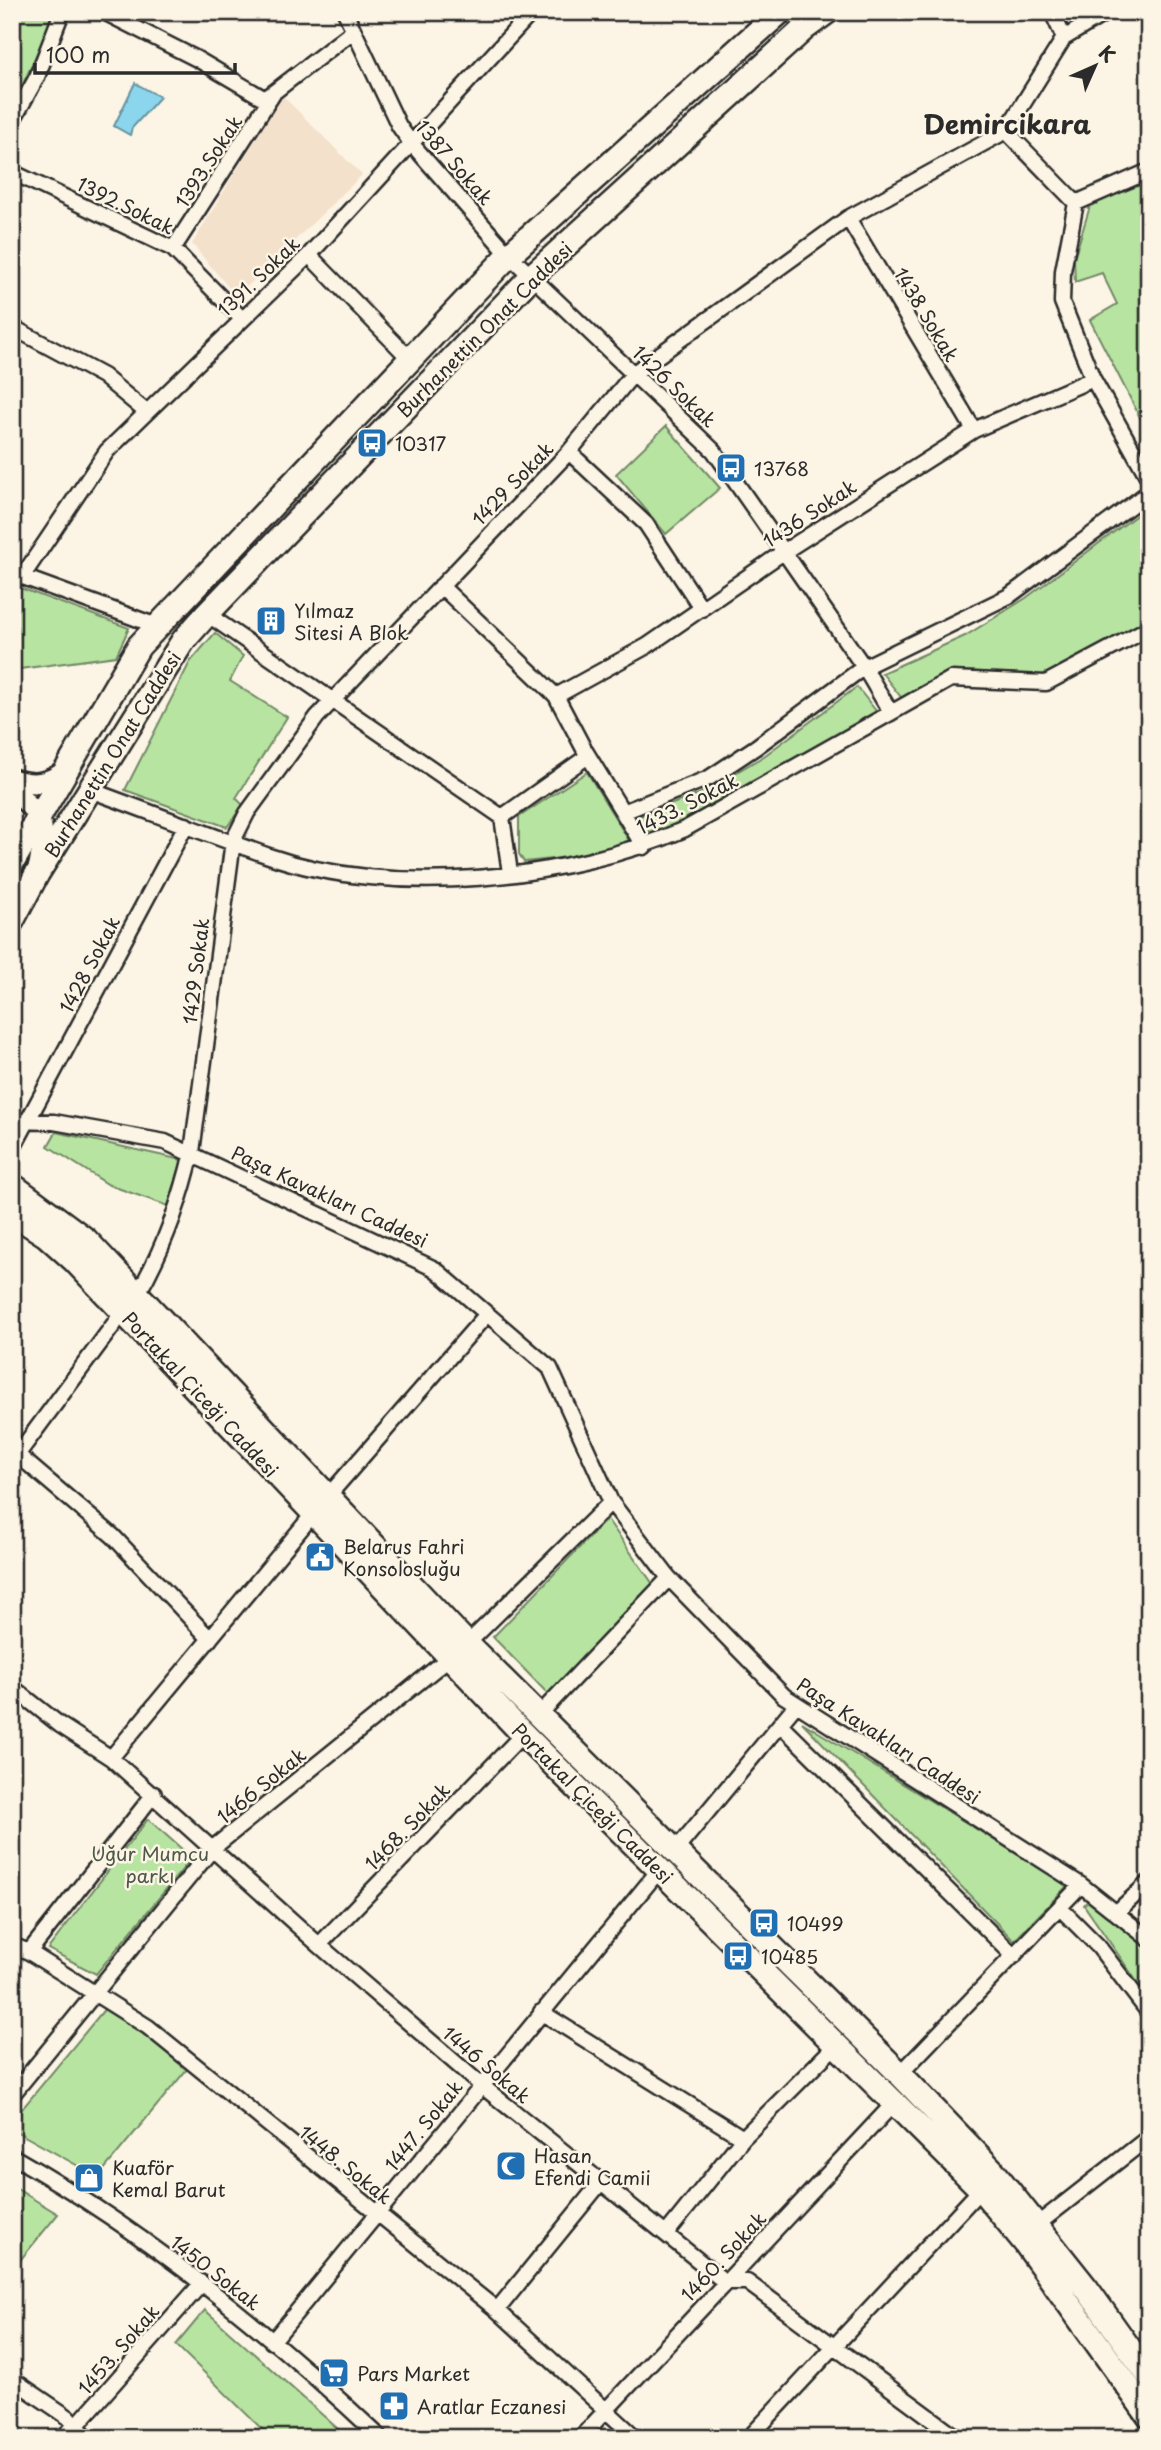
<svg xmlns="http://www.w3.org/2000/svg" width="1161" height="2450" viewBox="0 0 1161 2450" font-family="'Playpen Sans',sans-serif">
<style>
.built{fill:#f4e1cc}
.green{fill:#b8e4a2;stroke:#728866;stroke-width:2}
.water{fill:#8cd6ed;stroke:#65929f;stroke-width:2}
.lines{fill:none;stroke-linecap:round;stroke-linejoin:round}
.street-casing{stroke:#2b2b2b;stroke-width:19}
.secondary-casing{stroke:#2b2b2b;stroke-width:24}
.primary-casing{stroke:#2b2b2b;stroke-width:28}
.street{stroke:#fcf5e5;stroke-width:14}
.secondary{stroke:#fcf5e5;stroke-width:19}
.primary{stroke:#fcf5e5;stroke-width:23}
.labels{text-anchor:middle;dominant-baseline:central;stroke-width:5;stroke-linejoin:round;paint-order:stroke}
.street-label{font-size:19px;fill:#2b2b2b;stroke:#fcf5e5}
.poi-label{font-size:19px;fill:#2b2b2b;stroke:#fcf5e5;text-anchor:start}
.park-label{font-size:19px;fill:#4e5949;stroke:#fcf5e5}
.district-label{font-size:26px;font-weight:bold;fill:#2b2b2b;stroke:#fcf5e5}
</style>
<rect width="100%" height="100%" fill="#fcf5e5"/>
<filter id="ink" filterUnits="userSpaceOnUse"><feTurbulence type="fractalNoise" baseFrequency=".0143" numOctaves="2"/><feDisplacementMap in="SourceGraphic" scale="14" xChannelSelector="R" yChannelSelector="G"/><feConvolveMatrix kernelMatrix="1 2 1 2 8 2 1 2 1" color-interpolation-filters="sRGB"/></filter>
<g filter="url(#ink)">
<path class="built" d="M282,95L362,175L247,287L237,292L229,288L192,244Z"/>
<path class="green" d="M12,12H56L12,108Z
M1149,182V435L1090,320L1117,304L1102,273L1075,282L1074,259L1091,203Z
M666,426L720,488L666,534L616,474Z
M1146,508L1149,512V618L1063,670L1046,675L960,671L904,701L882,673L965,636L1026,598Z
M12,585L129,628L116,656L12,670Z
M215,633L243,656L230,681L287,717L236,798L243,805L227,827L125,790L190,662Z
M857,687L876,711L675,832L657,836L643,827L640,816L699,794L764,756Z
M587,772L631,844L617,852L524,862L519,854V817Z
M56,1132L182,1160L168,1206L109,1185L48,1146Z
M607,1519L655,1587L550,1696L493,1637Z
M802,1722L1068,1885L1014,1941Z
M148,1819L192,1858L96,1974L48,1949Z
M1089,1899L1149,1950V1999L1084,1905Z
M107,2006L188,2068L98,2177L12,2129V2121Z
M12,2186L58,2214L12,2270Z
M205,2310L347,2437L271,2438L176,2345Z"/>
<path class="water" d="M135,83L160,97L132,128L130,135L114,126Z"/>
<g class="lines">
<g class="street-casing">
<path id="street" d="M104,12L197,59L265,99L353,31
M345,12L399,126L411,143L509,255L714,451L864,667L891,713
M1052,12L1064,38
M12,122L37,77L62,12
M1006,131L1076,203L1063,271L1062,302L1093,379L1149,479
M12,172L173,249L241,318
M1076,203L1149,171
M848,218L974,430
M173,249L273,94
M309,255L410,359
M12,327L103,376L145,411
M569,452L646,524L702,609
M12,573L157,626
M22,577L107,451L309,255L532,12
M441,586L556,696L584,749L644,847
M207,614L502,817L510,873
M556,696L647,646L785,551L974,430L1093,379
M90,790C150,812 209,835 269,856C392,899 568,880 685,829L951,679L1046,683L1149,628
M623,812L709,778L756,747L864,667L1009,596L1149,492
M502,817L588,756
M12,1121L54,1122L165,1142L435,1269L550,1368L611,1502L669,1578L784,1696L1081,1885L1149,1939
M12,1150L186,825
M137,1295C162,1252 181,1200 192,1152L233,841L247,813L317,717L569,452L634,373L848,218L1006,131L1064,38L1107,12
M19,1456L113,1536L210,1639
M12,1462L123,1312
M328,1496L487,1314
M467,1644L611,1502
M12,1687L60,1725L111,1758L319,1945L481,2085L725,2282H747L958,2438
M538,1716L669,1578
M780,1724L1014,1956
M111,1758L314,1513
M675,1851L795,1706
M1060,1908L1098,1946L1149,2013
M1118,1911L1149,1882
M12,1945L29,1952L148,2027L497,2310L636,2438
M319,1945L523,1734
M29,1952L154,1794
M541,2012L743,2138
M900,2074L1081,1885
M12,2095L213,1848L450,1657
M12,2156C147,2232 269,2332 381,2438
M1038,2224L1149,2137
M666,2234L743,2138L837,2044
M497,2310L601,2182
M272,2342L660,1869
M12,2379L68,2417L88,2438
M61,2438L77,2425L202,2283
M580,2438L895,2102
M749,2438L981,2189"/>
</g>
<g class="secondary-casing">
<path id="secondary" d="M12,779C34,786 48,784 66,770
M12,789C46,820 47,824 38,870"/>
</g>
<g class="primary-casing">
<path id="primary" d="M12,863L139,646L509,255L780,12
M12,921L37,874L183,641L207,614L533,275L805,28L827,12
M12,1185L86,1240L467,1644L900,2074L993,2171L1087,2289L1149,2376
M12,1213L46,1235L75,1261L523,1734L981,2189L1026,2244L1149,2416"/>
</g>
<use href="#street" class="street"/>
<use href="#secondary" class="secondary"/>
<use href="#primary" class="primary"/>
</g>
</g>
<defs>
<g id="bus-square" transform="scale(1.575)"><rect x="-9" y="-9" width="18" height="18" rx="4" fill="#1f6fb2" stroke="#fcf5e5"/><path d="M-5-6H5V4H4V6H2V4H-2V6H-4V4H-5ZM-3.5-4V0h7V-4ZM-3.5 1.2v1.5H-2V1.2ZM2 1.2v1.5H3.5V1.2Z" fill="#fff"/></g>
<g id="building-square" transform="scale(1.575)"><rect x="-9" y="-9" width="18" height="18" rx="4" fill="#1f6fb2" stroke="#fcf5e5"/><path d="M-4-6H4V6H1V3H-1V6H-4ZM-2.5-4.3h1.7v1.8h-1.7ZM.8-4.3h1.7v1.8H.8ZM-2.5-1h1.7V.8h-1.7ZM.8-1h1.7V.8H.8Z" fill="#fff"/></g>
<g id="civic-square" transform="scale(1.575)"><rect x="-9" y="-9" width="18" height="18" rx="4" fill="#1f6fb2" stroke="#fcf5e5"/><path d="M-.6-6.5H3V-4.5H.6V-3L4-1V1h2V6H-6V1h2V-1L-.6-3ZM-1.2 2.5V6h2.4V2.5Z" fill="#fff"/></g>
<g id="mosque-square" transform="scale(1.575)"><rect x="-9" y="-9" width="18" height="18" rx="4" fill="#1f6fb2" stroke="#fcf5e5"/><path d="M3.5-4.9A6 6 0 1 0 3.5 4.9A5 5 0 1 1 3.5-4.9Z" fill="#fff"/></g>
<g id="shop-square" transform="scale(1.575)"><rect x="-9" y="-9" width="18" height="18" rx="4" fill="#1f6fb2" stroke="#fcf5e5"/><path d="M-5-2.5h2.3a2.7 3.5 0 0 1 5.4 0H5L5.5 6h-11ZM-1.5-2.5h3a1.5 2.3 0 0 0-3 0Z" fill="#fff"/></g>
<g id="supermarket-square" transform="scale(1.575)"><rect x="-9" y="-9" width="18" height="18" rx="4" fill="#1f6fb2" stroke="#fcf5e5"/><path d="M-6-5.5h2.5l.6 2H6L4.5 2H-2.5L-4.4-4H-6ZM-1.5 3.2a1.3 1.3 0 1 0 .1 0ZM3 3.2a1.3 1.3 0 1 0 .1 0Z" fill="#fff"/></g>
<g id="pharmacy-square" transform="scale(1.575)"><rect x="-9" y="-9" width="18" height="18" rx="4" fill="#1f6fb2" stroke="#fcf5e5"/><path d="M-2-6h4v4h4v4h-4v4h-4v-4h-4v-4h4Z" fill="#fff"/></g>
</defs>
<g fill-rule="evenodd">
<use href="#bus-square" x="372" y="443"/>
<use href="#bus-square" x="731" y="468"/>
<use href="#building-square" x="271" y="621"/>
<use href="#civic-square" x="320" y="1557"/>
<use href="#bus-square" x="764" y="1923"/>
<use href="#bus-square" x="738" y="1956"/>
<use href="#mosque-square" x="511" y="2166"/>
<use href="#shop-square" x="89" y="2178"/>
<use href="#supermarket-square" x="334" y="2373"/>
<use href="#pharmacy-square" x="394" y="2406"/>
</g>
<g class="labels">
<g class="street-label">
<text transform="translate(208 161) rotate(-57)">1393.Sokak</text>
<text transform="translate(455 162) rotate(49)">1387 Sokak</text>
<text transform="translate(126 205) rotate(26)">1392.Sokak</text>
<text transform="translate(258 276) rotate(-44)">1391. Sokak</text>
<text transform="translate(927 314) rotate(59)">1438 Sokak</text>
<text transform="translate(484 329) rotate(-45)">Burhanettin Onat Caddesi</text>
<text transform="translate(675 386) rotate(44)">1426 Sokak</text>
<text transform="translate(512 483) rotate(-46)">1429 Sokak</text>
<text transform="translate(809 513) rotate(-33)">1436 Sokak</text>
<text transform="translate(112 754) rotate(-58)">Burhanettin Onat Caddesi</text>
<text transform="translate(687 803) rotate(-27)">1433. Sokak</text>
<text transform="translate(89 964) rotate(-62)">1428 Sokak</text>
<text transform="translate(195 971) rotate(-83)">1429 Sokak</text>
<text transform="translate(330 1196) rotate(25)">Paşa Kavakları Caddesi</text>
<text transform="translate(201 1394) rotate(47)">Portakal Çiceği Caddesi</text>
<text transform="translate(889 1740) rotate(33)">Paşa Kavakları Caddesi</text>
<text transform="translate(261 1785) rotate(-39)">1466 Sokak</text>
<text transform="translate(593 1803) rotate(45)">Portakal Çiceği Caddesi</text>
<text transform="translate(407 1826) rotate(-46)">1468. Sokak</text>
<text transform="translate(487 2064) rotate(40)">1446 Sokak</text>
<text transform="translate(423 2125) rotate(-51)">1447. Sokak</text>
<text transform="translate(346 2164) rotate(39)">1448. Sokak</text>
<text transform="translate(723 2256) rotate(-47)">1460. Sokak</text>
<text transform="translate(216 2272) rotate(38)">1450 Sokak</text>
<text transform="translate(118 2349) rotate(-49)">1453. Sokak</text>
</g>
<g class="poi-label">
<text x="395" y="443">10317</text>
<text x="754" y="468">13768</text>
<text x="294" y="610">Yılmaz<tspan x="294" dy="22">Sitesi A Blok</tspan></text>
<text x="343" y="1546">Belarus Fahri<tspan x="343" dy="22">Konsolosluğu</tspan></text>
<text x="787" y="1923">10499</text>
<text x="761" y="1956">10485</text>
<text x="534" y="2155">Hasan<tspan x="534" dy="22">Efendi Camii</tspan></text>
<text x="112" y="2167">Kuaför<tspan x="112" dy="22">Kemal Barut</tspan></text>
<text x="357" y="2373">Pars Market</text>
<text x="417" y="2406">Aratlar Eczanesi</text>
</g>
<g class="park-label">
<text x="150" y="1853">Uğur Mumcu<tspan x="150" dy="22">parkı</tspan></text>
</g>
<g class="district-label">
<text x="1007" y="123">Demircikara</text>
</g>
</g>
<rect width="1161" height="2450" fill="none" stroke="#fcf5e5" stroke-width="42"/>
<rect x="21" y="21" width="1119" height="2408" fill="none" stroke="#2b2b2b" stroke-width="2.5" filter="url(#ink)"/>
<g transform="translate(1095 66) rotate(45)" stroke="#fcf5e5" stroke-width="5" paint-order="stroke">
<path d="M0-5L12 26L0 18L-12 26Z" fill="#2b2b2b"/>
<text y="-10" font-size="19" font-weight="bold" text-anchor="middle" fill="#2b2b2b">K</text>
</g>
<path d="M35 63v10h200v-10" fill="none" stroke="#2b2b2b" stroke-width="3.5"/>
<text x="46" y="63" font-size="21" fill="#2b2b2b" stroke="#fcf5e5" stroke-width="5" paint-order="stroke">100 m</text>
</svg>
